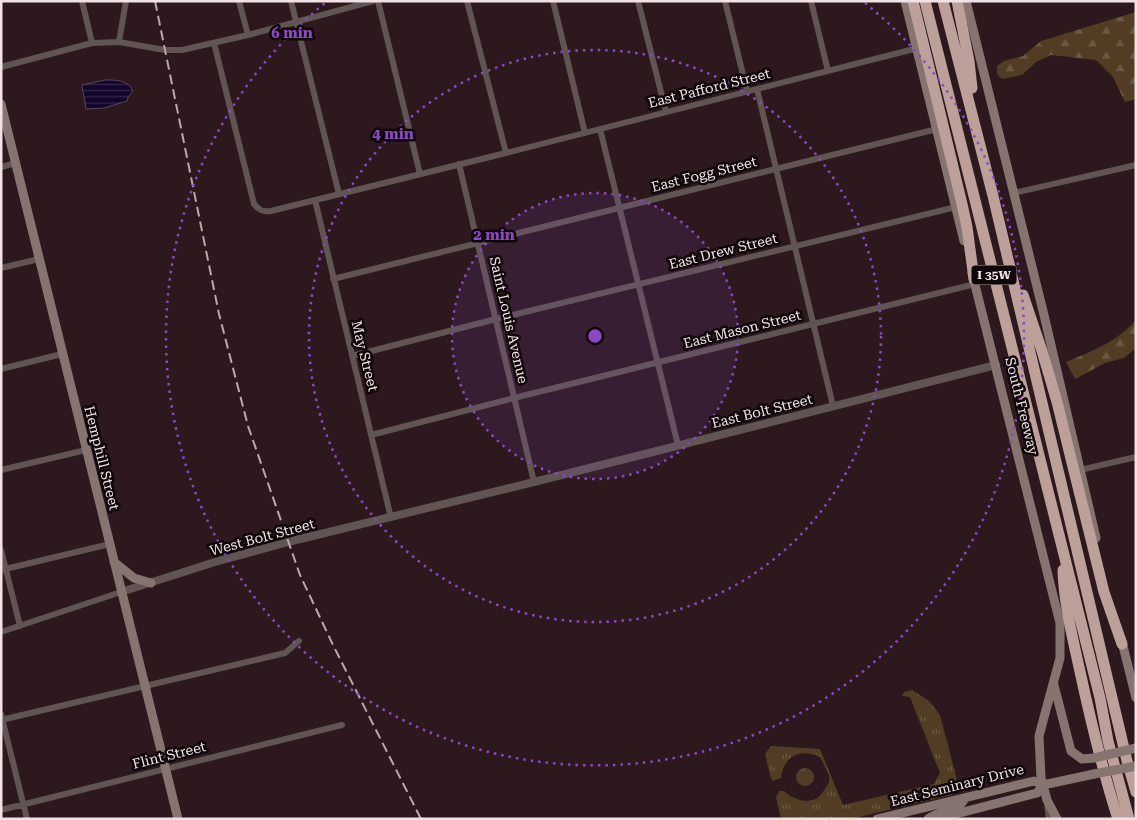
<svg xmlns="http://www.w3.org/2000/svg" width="1137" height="820" viewBox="0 0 1137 820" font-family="'Roboto Serif',serif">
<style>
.grass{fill:url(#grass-tufts)}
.forest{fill:url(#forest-firs)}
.water{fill:url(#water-rules);stroke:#564764}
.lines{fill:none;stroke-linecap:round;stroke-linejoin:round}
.minor{stroke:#605552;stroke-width:6}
.tertiary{stroke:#605552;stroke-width:8}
.secondary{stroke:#85746f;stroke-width:9}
.motorway{stroke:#bca099;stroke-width:11}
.rail{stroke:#b9a8ac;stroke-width:2;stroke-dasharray:10 5;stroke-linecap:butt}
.secondary-bridge{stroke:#85746f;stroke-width:9}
.ring{fill:none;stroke:#8d47c5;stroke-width:2.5;stroke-dasharray:2.5 5}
.labels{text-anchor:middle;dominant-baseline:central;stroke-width:5;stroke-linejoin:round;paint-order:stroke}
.shield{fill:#0f0609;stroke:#ada0a3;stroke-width:1}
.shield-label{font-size:12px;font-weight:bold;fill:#f1e2e5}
.street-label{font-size:14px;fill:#f1e2e5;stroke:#0f0609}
.centre{fill:#8d47c5;stroke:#0f0609;stroke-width:2.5}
.ring-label{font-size:15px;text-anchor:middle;font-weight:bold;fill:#8d47c5;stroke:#0f0609;stroke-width:5;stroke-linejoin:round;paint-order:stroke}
</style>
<defs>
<pattern id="grass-tufts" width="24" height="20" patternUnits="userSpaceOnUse" patternTransform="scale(1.25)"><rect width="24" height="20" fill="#523d24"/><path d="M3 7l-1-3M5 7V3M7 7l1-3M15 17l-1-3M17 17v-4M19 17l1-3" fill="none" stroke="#6b5944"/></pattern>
<pattern id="forest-firs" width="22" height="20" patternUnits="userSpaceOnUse" patternTransform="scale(1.25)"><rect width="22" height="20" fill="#523d24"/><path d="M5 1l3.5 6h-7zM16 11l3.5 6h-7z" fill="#6b5944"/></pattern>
<pattern id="water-rules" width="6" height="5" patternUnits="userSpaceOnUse" patternTransform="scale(1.25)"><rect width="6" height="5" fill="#13042c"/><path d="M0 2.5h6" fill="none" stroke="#36284a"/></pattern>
</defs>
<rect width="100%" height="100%" fill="#2d181e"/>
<path class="grass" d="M912,690L929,701L940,715L958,784L957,790L952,795L850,819H781L776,797L779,791H784C791,798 805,804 815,799C821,797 825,788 829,783V775L820,757C801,748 783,756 781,778L773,781L771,779L765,754L771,746L820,749L843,805L934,784L940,773L910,697L902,696L904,692Z
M796 777a9 9 0 1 1 18 0a9 9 0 1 1-18 0Z"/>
<path class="forest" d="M1136,12V99L1125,102L1113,77L1096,60L1051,55L1036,62L1022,75L1002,79L997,74V66L1004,61L1023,56L1041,41Z
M1136,320V348L1124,358L1105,363L1075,379L1066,362C1092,351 1117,342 1136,320Z"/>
<path class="water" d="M105,80C117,80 128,80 133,91L128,97L127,101L104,108L86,109L82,85Z"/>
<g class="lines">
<path class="minor" d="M82,1L92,43
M239,1L248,35
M291,1L339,194
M378,1L420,174
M467,1L506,153
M553,1L585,133
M638,1L666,112
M725,1L747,91
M811,1L828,71
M119,42L126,1
M214,43L254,204C259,210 262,212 271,211L506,153L918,48
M1,67L92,43L119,42L165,50H182L248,35L373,1
M757,89L833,406
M600,129L678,445
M459,164L534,482
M1,167L16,163
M1014,193L1136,165
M315,200L391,518
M1,268L39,259
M333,279L937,129
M352,356L496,319L956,207
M1,369L62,354
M371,435L514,398L975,284
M1,470L86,450
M1080,470L1136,457
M1,550L20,626
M1,570L110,544
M1,632L121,592
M1,714L27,819
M1,720L285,653L299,641
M1047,804L1049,819
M1,810L342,725"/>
<path class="tertiary" d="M121,592L215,562L288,542L534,482L996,365"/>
<path class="secondary" d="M905,1L964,241
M966,1L1044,315L1096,538
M1,104L178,819
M972,273L1060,623V658L1039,736L1041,778L1047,800L1057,819
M114,562L134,578L151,583
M1121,638L1136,698
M1054,685L1071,751L1082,759L1094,758
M877,819L1034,781L1043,785
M928,819C939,810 960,811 965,798
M936,819L1037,793L1043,785L1094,774"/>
<path class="motorway" d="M913,1L962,204L967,227L974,279
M925,1L1100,698L1108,741L1129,819
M943,1L993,196L1127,761L1136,792
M957,1L969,61L972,88
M1023,295L1042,351L1057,402L1104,592L1122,644
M1063,570C1064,603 1072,635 1079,667C1090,718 1102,769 1118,819"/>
<path class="rail" d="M155,1L219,314L248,426L300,575L333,645L421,819"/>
<path class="secondary-bridge" d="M1094,758L1136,748
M1094,774L1136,766"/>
</g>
<circle cx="595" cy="336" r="143" fill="#8d47c5" fill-opacity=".12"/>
<g class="ring">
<circle cx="595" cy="336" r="143"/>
<circle cx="595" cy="336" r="286"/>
<path d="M865 3A429 429 0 1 1 325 3"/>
</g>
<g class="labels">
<rect class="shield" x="971.5" y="265.5" width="45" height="19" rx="4"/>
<g class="shield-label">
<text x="994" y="275">I 35W</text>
</g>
<g class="street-label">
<text transform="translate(709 88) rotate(-14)">East Pafford Street</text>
<text transform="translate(704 174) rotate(-14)">East Fogg Street</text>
<text transform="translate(723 251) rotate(-14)">East Drew Street</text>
<text transform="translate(509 320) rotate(77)">Saint Louis Avenue</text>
<text transform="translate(742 329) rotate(-14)">East Mason Street</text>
<text transform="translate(365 356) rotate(76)">May Street</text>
<text transform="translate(1022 406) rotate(76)">South Freeway</text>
<text transform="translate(762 411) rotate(-14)">East Bolt Street</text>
<text transform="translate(102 458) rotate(76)">Hemphill Street</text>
<text transform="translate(262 537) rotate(-15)">West Bolt Street</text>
<text transform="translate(169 755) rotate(-14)">Flint Street</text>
<text transform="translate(957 785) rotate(-14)">East Seminary Drive</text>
</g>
</g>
<circle cx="595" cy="336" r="8" class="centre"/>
<g class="ring-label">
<text x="292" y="38">6 min</text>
<text x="393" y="139">4 min</text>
<text x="494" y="240">2 min</text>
</g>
<rect width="1137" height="820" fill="none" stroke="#f1e2e5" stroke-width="5"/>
</svg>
